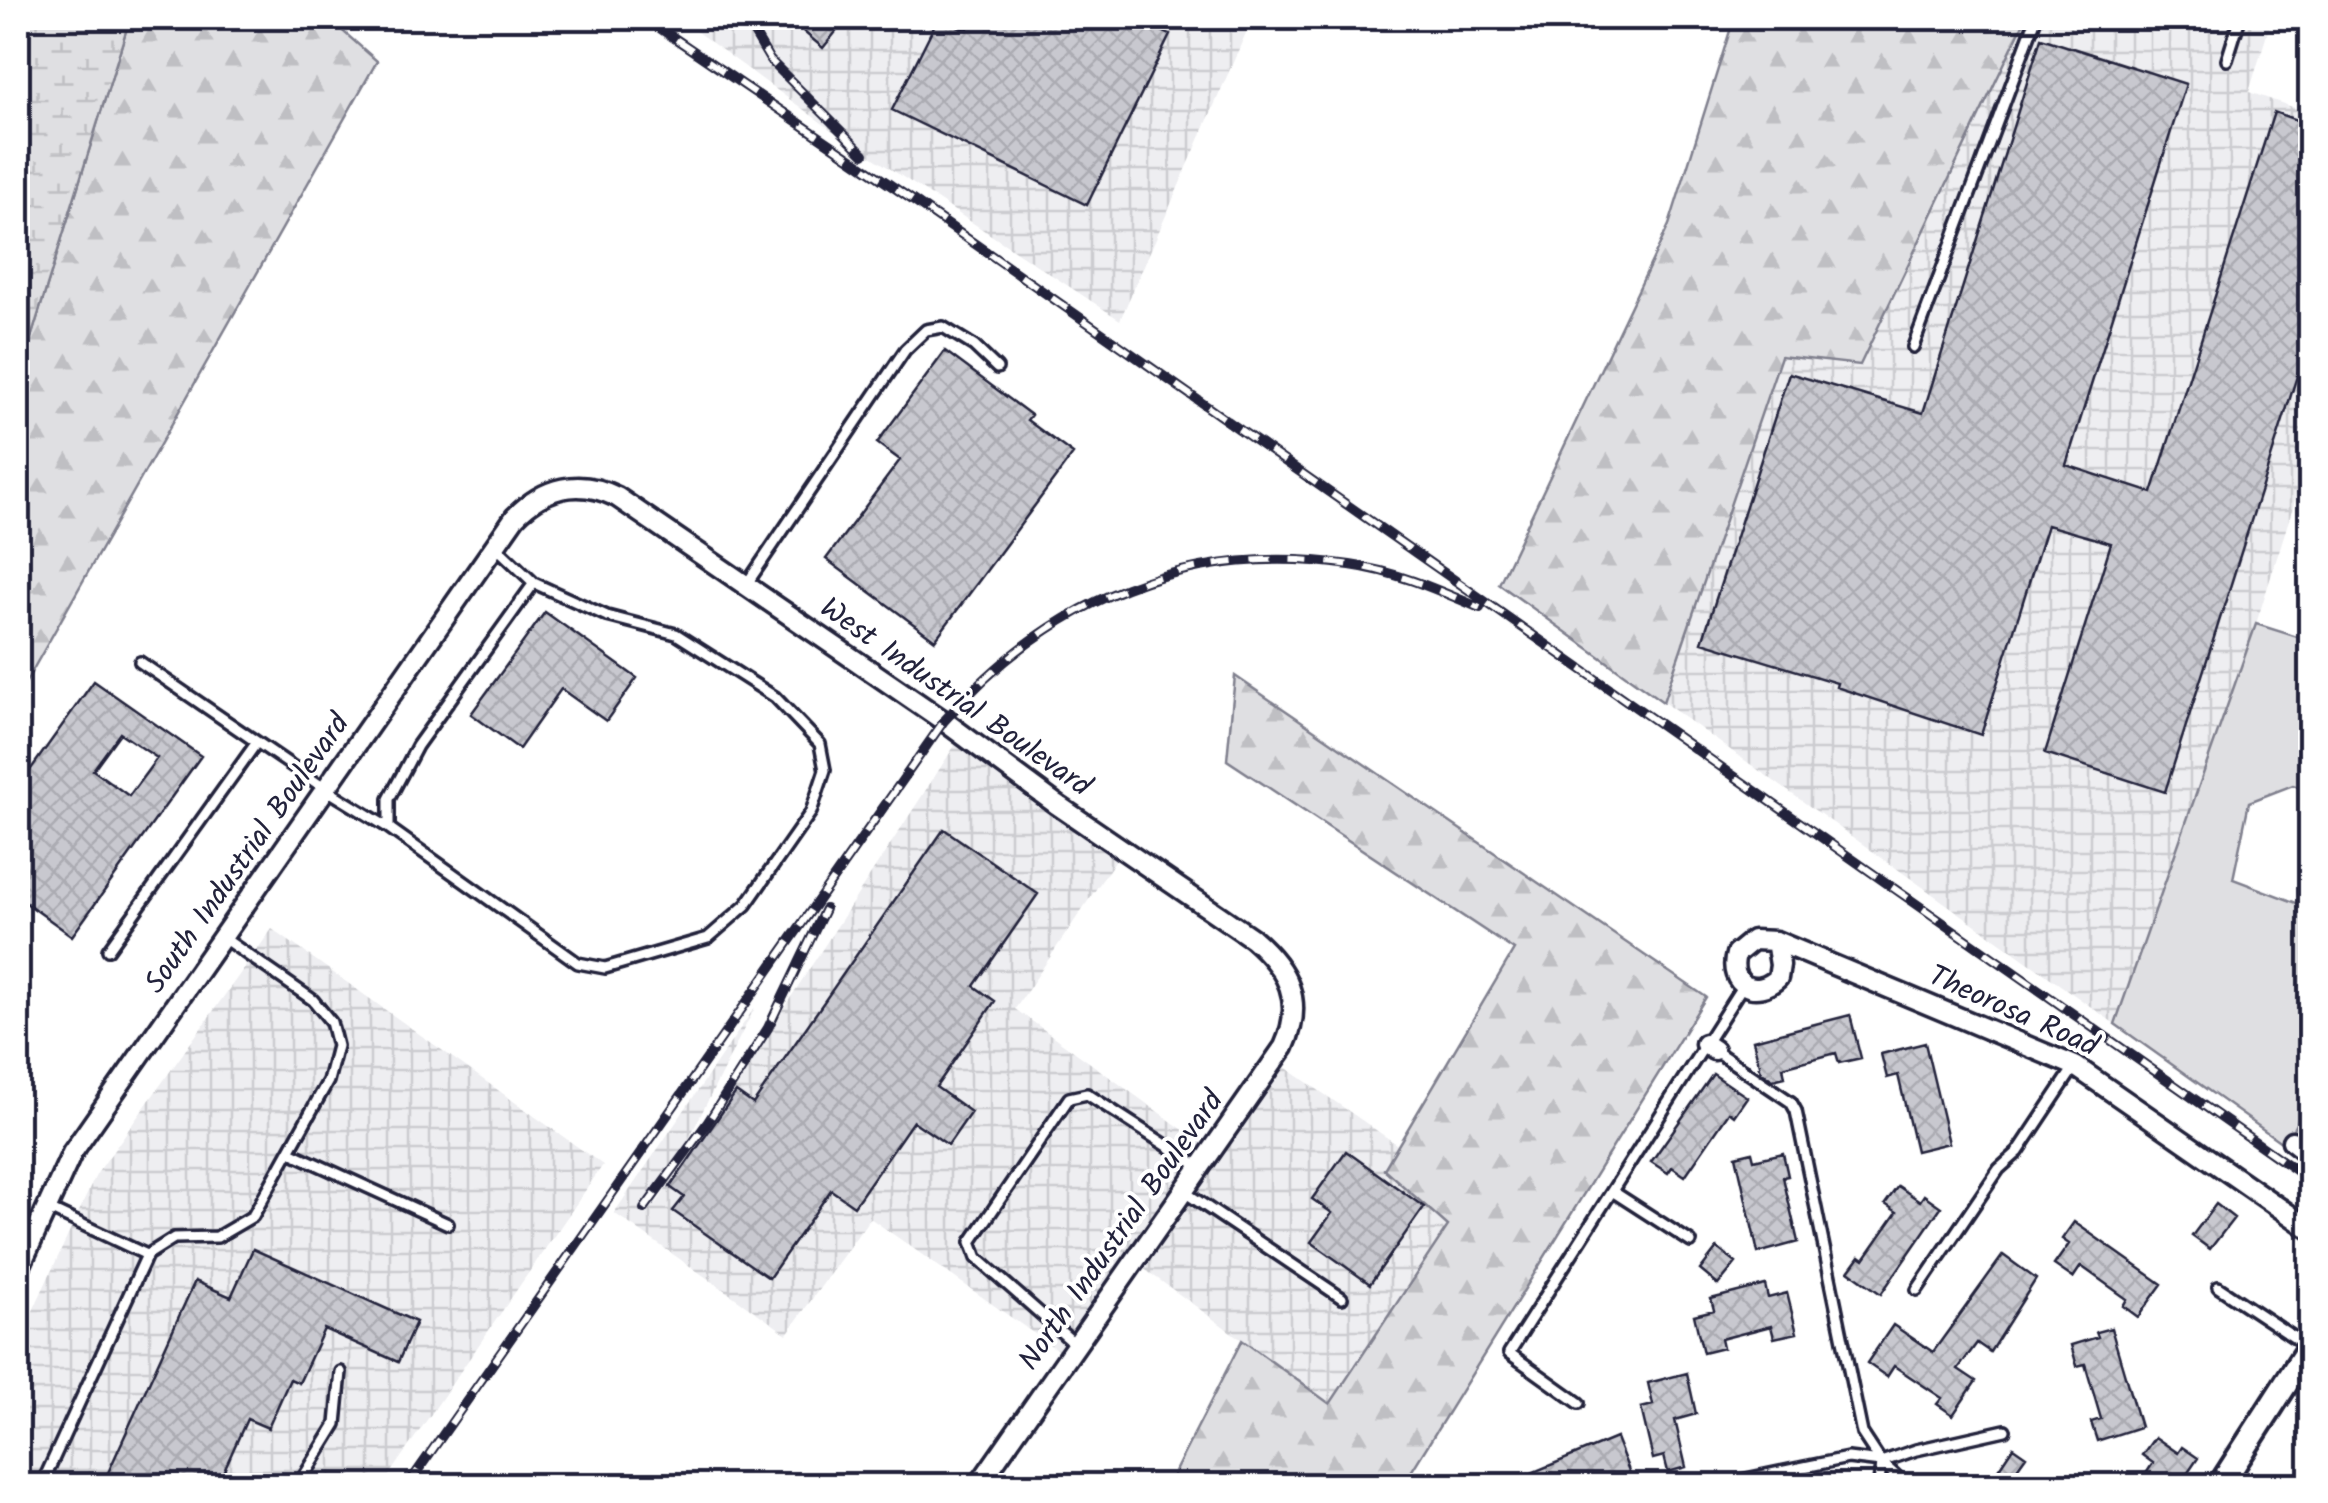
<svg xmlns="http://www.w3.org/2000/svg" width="2328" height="1503" viewBox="0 0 2328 1503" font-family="Kalam,sans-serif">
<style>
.industrial{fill:url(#industrial-grid)}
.grass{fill:#dfdfe2;stroke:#80808e;stroke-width:2.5}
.forest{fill:url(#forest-firs);stroke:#80808e;stroke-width:2.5}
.wetland{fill:url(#wetland-marsh);stroke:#80808e;stroke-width:2.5}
.building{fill:url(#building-cross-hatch);stroke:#22223b;stroke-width:2.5;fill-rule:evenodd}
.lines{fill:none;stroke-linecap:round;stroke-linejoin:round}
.lane-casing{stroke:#22223b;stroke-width:16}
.street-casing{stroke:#22223b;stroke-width:25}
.secondary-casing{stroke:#22223b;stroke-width:30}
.lane{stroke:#fff;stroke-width:9}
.street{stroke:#fff;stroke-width:18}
.secondary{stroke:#fff;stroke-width:22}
.rail-casing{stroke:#22223b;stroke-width:10}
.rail{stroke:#fff;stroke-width:6;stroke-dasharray:19;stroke-linecap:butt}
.labels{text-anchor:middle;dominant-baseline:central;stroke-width:8;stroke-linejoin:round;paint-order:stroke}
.street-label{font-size:30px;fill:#22223b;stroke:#fff}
</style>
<defs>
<pattern id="industrial-grid" width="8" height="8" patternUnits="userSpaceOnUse" patternTransform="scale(2.5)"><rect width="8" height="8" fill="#eeeef1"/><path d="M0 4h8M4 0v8" fill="none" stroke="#ccccd0"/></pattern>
<pattern id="forest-firs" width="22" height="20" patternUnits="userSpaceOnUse" patternTransform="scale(2.5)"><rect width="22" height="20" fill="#dfdfe2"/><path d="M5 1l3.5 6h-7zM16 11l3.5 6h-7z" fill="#bfbfc3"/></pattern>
<pattern id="wetland-marsh" width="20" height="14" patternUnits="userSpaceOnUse" patternTransform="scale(2.5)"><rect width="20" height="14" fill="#dfdfe2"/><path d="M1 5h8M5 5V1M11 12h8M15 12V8" fill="none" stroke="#bfbfc3"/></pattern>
<pattern id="building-cross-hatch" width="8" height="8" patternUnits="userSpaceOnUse" patternTransform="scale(2.5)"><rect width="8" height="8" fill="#c8c8cf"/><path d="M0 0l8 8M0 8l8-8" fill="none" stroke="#acacb3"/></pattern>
</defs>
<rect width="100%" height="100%" fill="#fff"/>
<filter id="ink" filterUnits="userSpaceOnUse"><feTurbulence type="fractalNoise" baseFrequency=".01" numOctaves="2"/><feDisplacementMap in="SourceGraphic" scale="20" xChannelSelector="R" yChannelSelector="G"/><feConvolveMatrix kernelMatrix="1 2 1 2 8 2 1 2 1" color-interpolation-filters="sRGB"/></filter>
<g filter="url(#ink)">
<path class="industrial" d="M678,18H1230L1249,26L1120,320L833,131Z
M2026,18H2272L2249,92L2310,113V453L2256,624L2115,1024L1663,702L1781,355L1860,365Z
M961,736L1123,849L1015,1009L1221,1157L1285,1067L1399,1146L1385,1169L1449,1225L1330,1404L1143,1268L1073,1361L870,1218L787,1334L614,1213L755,1007L655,1206Z
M272,929L603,1165L382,1485L18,1486V1343L96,1175Z"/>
<path class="grass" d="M2256,624L2310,641V790L2293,785L2249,802L2233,879L2310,908V1096L2285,1145L2115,1024Z"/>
<path class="forest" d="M130,18H328L377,61L18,696V380Z
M1734,18H2026L1860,365L1781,356L1663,702L1499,584L1669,225Z
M1235,676L1706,997L1403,1485H1168L1242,1340L1330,1404L1448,1226L1384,1169L1514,950L1227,760Z"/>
<path class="wetland" d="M18,18H130L18,380Z"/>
<path class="building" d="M816,18H847L823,48L804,32Z
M938,18L967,30L973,18H1135L1170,35L1087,205L892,110Z
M2041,38L2186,84L2066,465L2152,493L2274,112L2310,125V335L2165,792L2045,753L2111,543L2047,525L1981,735L1836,687L1837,683L1702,642L1789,373L1923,413Z
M945,351L1031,415L1027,420L1073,454L935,640L826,559L900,460L877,443Z
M545,612L637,678L606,721L561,689L519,749L471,714Z
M94,681L201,756L72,936L18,897V787ZM120,733L157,758L129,796L93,770Z
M944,829L1038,894L974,986L995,1001L936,1087L971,1112L948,1145L913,1121L854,1206L831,1190L769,1278L673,1211L684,1197L670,1187L736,1092L753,1104Z
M1850,1015L1861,1058L1839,1063L1836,1053L1783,1067L1785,1077L1773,1080L1761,1072L1753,1040Z
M1925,1043L1949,1143L1916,1151L1898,1075L1887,1078L1881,1054Z
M1713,1074L1747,1097L1734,1116L1729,1112L1685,1176L1672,1167L1668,1173L1651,1162Z
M1346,1151L1424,1207L1370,1284L1311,1242L1332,1213L1312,1199Z
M1752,1152L1754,1160L1783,1153L1788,1176L1783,1177L1798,1242L1758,1253L1736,1156Z
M1898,1186L1920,1201L1924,1195L1941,1207L1881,1294L1849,1271L1860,1256L1864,1259L1897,1212L1885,1204Z
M2216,1204L2234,1218L2210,1249L2192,1236Z
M2074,1222L2162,1284L2138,1317L2123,1306L2127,1299L2081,1266L2073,1278L2054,1265L2069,1244L2062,1239Z
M1717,1248L1736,1263L1718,1285L1700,1270Z
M253,1249L416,1322L398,1362L324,1329L299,1383L290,1379L268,1428L247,1419L217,1486H102L195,1281L231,1297Z
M2003,1255L2036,1279L1990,1352L1977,1343L1958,1369L1976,1381L1953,1415L1937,1404L1942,1398L1894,1366L1887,1377L1867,1363L1893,1325L1933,1352Z
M1765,1285L1768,1298L1787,1293L1797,1333L1774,1338L1771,1326L1721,1339L1723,1348L1703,1353L1694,1315L1714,1310L1711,1299Z
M2111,1328L2140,1427L2097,1441L2091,1422L2101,1419L2085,1364L2077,1366L2071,1345L2098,1337L2096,1332Z
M1687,1373L1696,1414L1675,1420L1686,1467L1668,1472L1664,1456L1653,1459L1641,1408L1653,1405L1648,1383Z
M2155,1437L2178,1453L2182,1447L2198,1458L2179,1486H2138L2153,1463L2142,1455Z
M1616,1438L1635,1486H1611L1608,1478L1590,1486H1500Z
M2013,1447L2026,1456L2016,1470L2038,1486H1987Z"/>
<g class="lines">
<g class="lane-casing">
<path id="lane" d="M2227,60L2240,18
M1913,347L2036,18
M495,546L534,583
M534,583L607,616L676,634L775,697L820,744L825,770L811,812L746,905L708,938L605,968L578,963L389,828V799L417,746Z
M746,585L905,350L926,330L943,327L974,346L997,368
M140,662L327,790L389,828
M108,950L257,742
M1714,1050L1791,1102L1796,1111L1862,1433L1881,1462L1907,1486
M290,1152L448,1224
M1183,1191L1342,1298
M1612,1191L1691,1242
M147,1255L174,1238L217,1237L253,1216L328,1081L337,1046L331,1022L313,1000L222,937
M2218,1287L2307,1346
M1917,1290L1999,1169L2018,1152L2075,1066
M1076,1345L977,1258L971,1242L1069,1098L1087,1094L1200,1167
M1579,1403L1509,1353L1743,985
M41,1486L147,1255L47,1208
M298,1486L336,1424L341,1372
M1712,1486L1848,1458L1881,1462L1916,1450L2005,1430
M1879,1486L1881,1462"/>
</g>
<g class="street-casing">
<path id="street" d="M1753,940L1776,941L1780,965L1778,978C1756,999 1727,985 1736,954Z
M1776,941L2075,1066L2310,1229
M1705,1044L1714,1050
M2292,1141L2310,1155
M18,1271L72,1153L515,517C544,487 579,478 617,497L944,721L1056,804L1252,938C1288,969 1305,1001 1284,1047L978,1486"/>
</g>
<g class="secondary-casing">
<path id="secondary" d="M2220,1486L2310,1346"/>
</g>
<use href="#lane" class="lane"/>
<use href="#street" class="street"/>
<use href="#secondary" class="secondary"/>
<g class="rail-casing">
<path id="rail" d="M645,18L911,199L2310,1180
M745,18L770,60L864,154
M644,1209L708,1122L768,1028L825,909
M407,1486L944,721C1051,599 1188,541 1350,565C1395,571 1438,590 1480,608"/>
</g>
<use href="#rail" class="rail"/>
</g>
</g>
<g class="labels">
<g class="street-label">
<text transform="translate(955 698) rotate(35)">West Industrial Boulevard</text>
<text transform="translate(248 854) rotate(-55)">South Industrial Boulevard</text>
<text transform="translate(2013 1012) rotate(24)">Theorosa Road</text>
<text transform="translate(1122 1231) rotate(-55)">North Industrial Boulevard</text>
</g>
</g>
<rect width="2328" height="1503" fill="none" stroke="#fff" stroke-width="60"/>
<rect x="30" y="30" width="2268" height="1443" fill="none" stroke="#22223b" stroke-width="4" filter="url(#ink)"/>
</svg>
